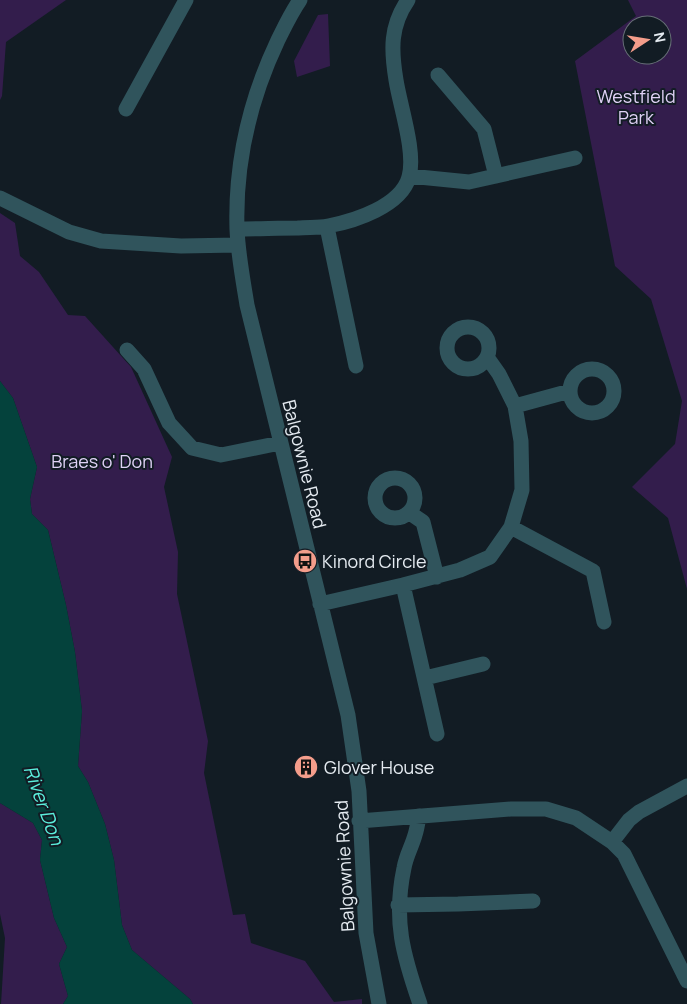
<svg xmlns="http://www.w3.org/2000/svg" width="687" height="1004" viewBox="0 0 687 1004" font-family="Manrope,sans-serif">
<style>
.green{fill:#331d4c;fill-rule:evenodd}
.water{fill:#04423c}
.lines{fill:none;stroke-linecap:round;stroke-linejoin:round}
.minor{stroke:#30545c;stroke-width:15}
.labels{text-anchor:middle;dominant-baseline:central;stroke-width:4;stroke-linejoin:round;paint-order:stroke}
.park-label{font-size:18px;fill:#dfd1f5;stroke:#121c24}
.street-label{font-size:18px;fill:#e5ebf1;stroke:#121c24}
.poi-label{font-size:18px;fill:#e5ebf1;stroke:#121c24;text-anchor:start}
.water-label{font-size:19px;font-style:italic;fill:#5beedc;stroke:#121c24}
</style>
<rect width="100%" height="100%" fill="#121c24"/>
<path class="green" d="M0,0H66L6,42L2,96L0,100Z
M628,0H687V589L668,518L632,487L675,444L682,401L651,299L615,266L575,61L636,16ZM632,25H662V55H632Z
M328,14L330,66L297,77L294,61L318,15Z
M0,213L15,223L20,256L39,272L68,315L85,316L131,367L172,457L164,487L178,552L177,594L208,741L204,773L233,915L245,914L251,943L305,961L334,1002L362,999V1004H193L190,999L132,950L122,925L114,860L105,824L88,782L78,766L82,711L75,652L66,605L48,530L32,514L30,499L37,467L13,398L0,381Z
M0,803L33,823L42,840L40,860L54,918L67,947L59,964L68,996L63,1004H1L5,938L0,914Z"/>
<path class="water" d="M0,381L13,398L37,467L30,499L32,514L48,530L66,605L75,652L82,711L78,766L88,782L105,824L114,860L122,925L132,950L190,999L193,1004H63L68,996L59,964L67,947L54,918L40,860L42,840L33,823L0,803Z"/>
<g class="lines">
<path class="minor" d="M300,0C291,13 285,26 278,40C250,99 235,164 237,229C238,254 243,280 247,305L348,715L359,791L366,933L379,1004
M438,75L484,129L496,176
M126,109L186,0
M409,176L469,182L575,158
M0,198L69,232L101,241L181,246L238,245
M327,227L356,366
M237,229C258,229 278,228 298,228C308,227 319,228 328,226C355,221 401,206 409,177C416,152 400,106 396,80C391,50 390,26 408,0
M447 348a21 21 0 1 1 42 0a21 21 0 1 1-42 0Z
M127,350L144,369L169,423L192,448L221,455L280,443
M570 391a22 22 0 1 1 44 0a22 22 0 1 1-44 0Z
M515,406L570,391
M375 498a20 20 0 1 1 40 0a20 20 0 1 1-40 0Z
M410,513L423,522L437,577
M511,527L593,571L604,622
M403,585L437,734
M320,604L403,585L460,570L490,557L511,527L522,490L521,441L515,406L499,374L487,357
M425,678L483,664
M419,816C418,822 417,829 415,835C412,846 406,856 404,868C393,920 403,955 420,1004
M359,821L511,809H546L576,818L612,842L624,854L687,981
M612,842L629,820L639,812L687,786
M398,905L458,904L533,901"/>
</g>
<defs>
<g id="bus-disc" transform="scale(1.25)"><circle r="9.5" fill="#f49d8b" stroke="#121c24"/><path d="M-5-6H5V4H4V6H2V4H-2V6H-4V4H-5ZM-3.5-4V0h7V-4ZM-3.5 1.2v1.5H-2V1.2ZM2 1.2v1.5H3.5V1.2Z" fill="#111"/></g>
<g id="building-disc" transform="scale(1.25)"><circle r="9.5" fill="#f49d8b" stroke="#121c24"/><path d="M-4-6H4V6H1V3H-1V6H-4ZM-2.5-4.3h1.7v1.8h-1.7ZM.8-4.3h1.7v1.8H.8ZM-2.5-1h1.7V.8h-1.7ZM.8-1h1.7V.8H.8Z" fill="#111"/></g>
</defs>
<g fill-rule="evenodd">
<use href="#bus-disc" x="305" y="561"/>
<use href="#building-disc" x="306" y="767"/>
</g>
<g class="labels">
<g class="park-label">
<text x="636" y="96">Westfield<tspan x="636" dy="21">Park</tspan></text>
<text x="102" y="461">Braes o' Don</text>
</g>
<g class="street-label">
<text transform="translate(305 464) rotate(76)">Balgownie Road</text>
<text transform="translate(344 866) rotate(-93)">Balgownie Road</text>
</g>
<g class="poi-label">
<text x="322" y="561">Kinord Circle</text>
<text x="324" y="767">Glover House</text>
</g>
<g class="water-label">
<text transform="translate(44 805) rotate(70)">River Don</text>
</g>
</g>
<g transform="translate(647 40) rotate(78)"><circle r="24" fill="#121c24" stroke="#666f76"/>
<path d="M0-4L9 19L0 12L-9 19Z" fill="#f49d8b"/>
<text y="-8" font-size="14" font-weight="bold" text-anchor="middle" fill="#e5ebf1">N</text>
</g>
</svg>
